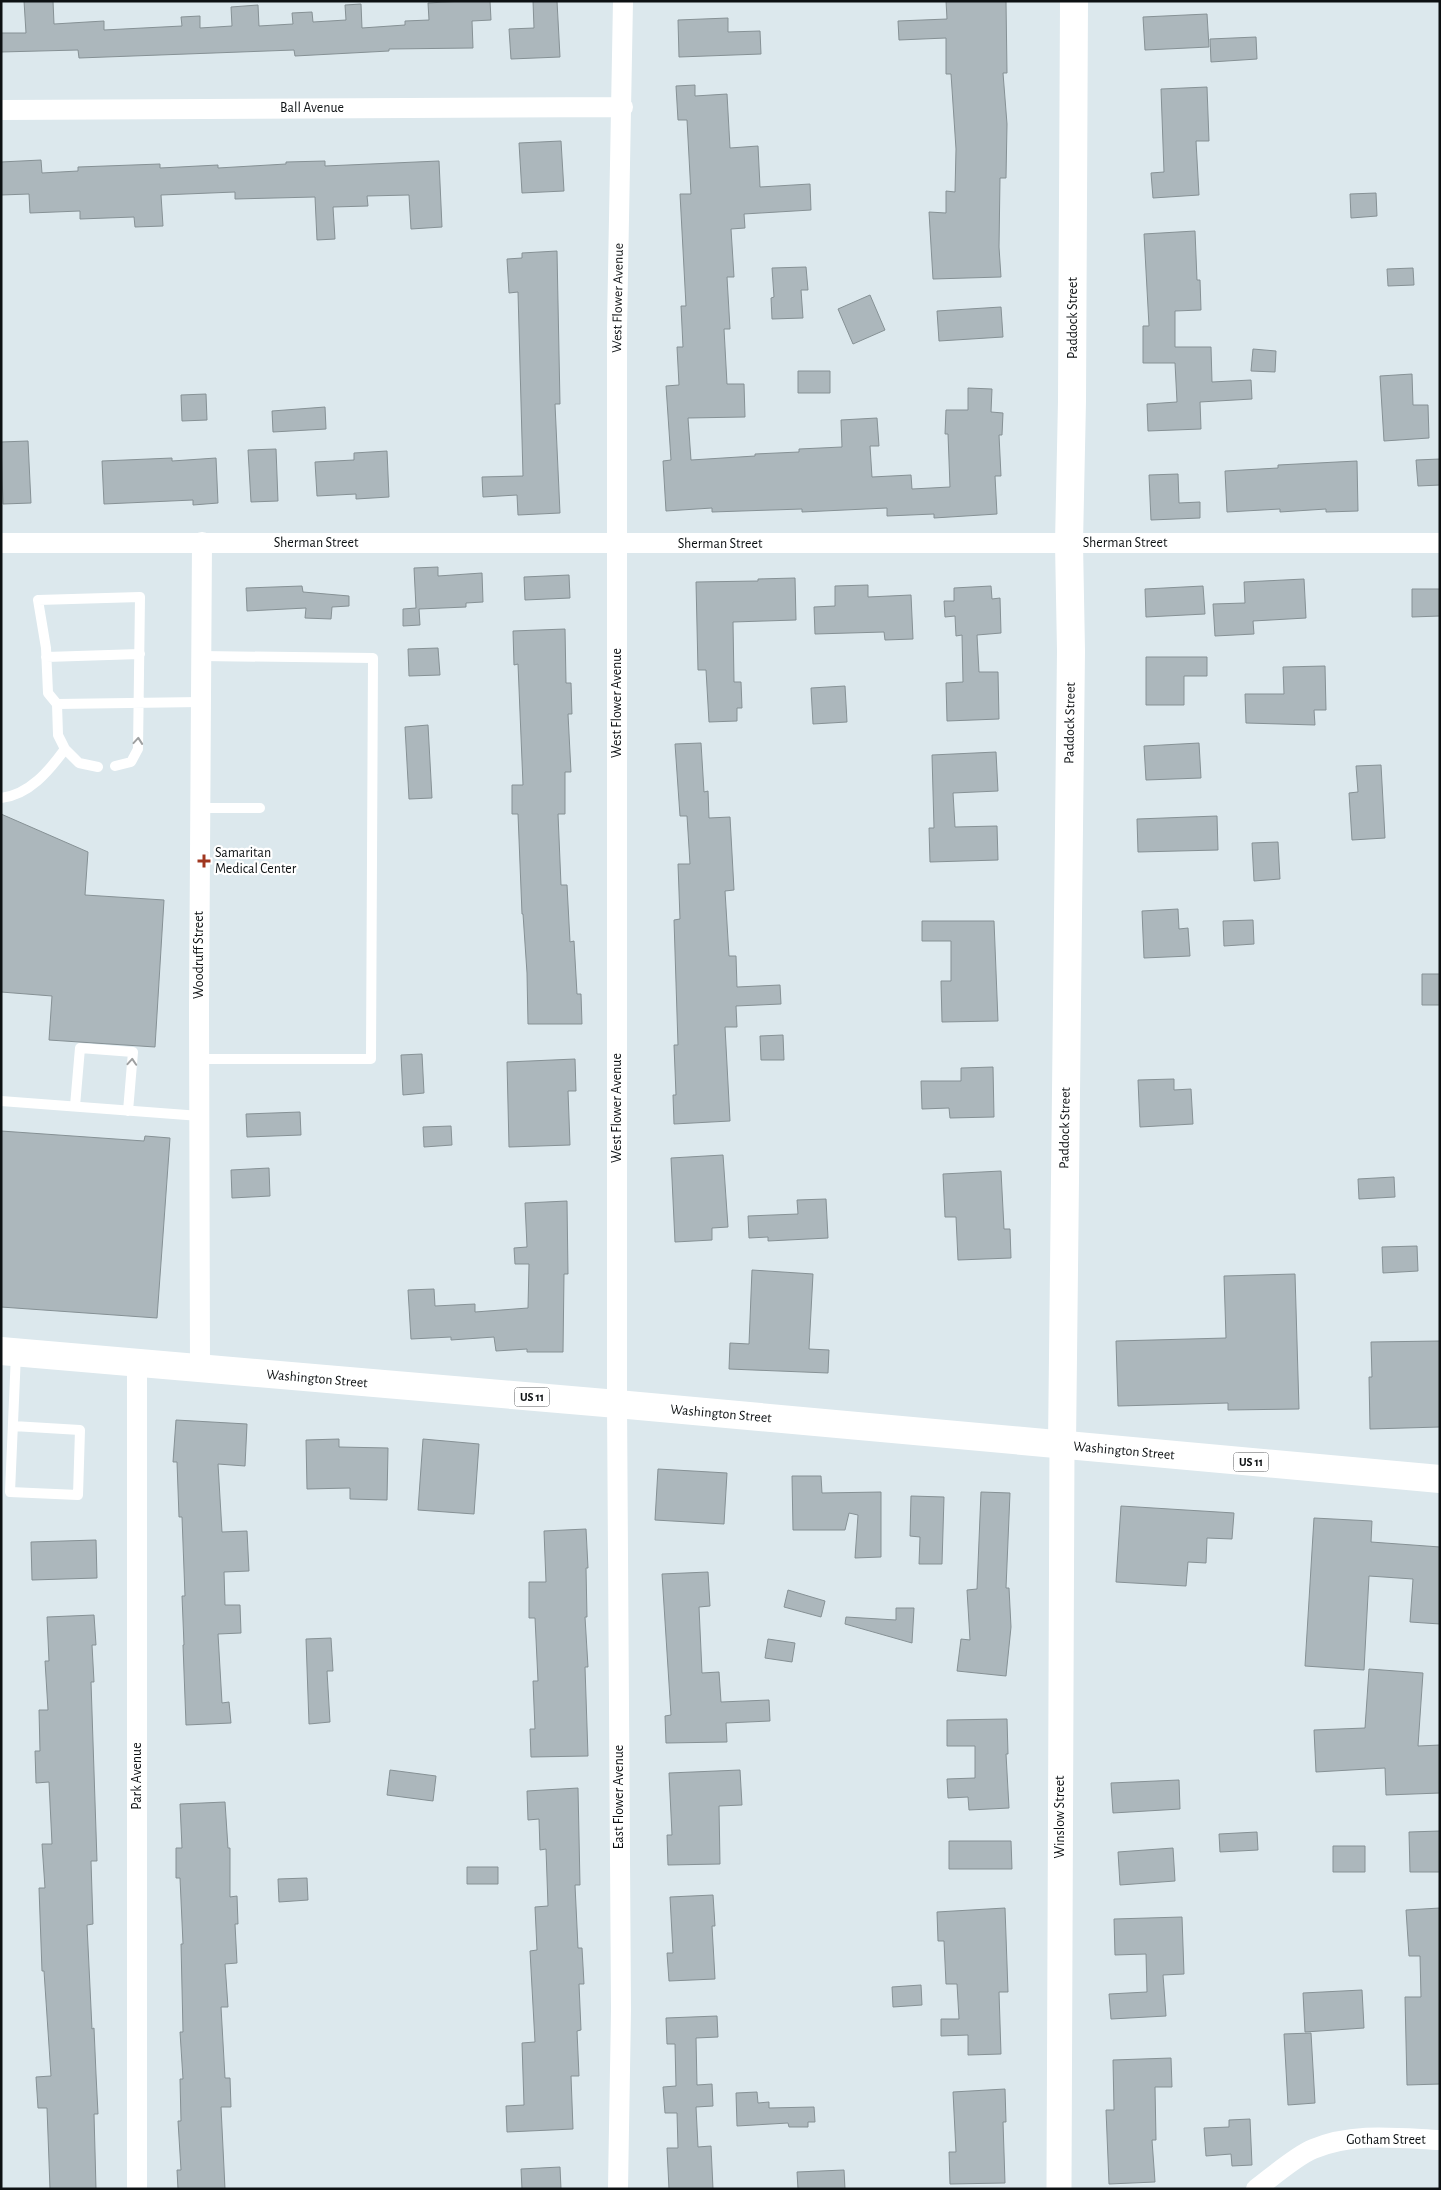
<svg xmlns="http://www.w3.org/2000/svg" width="1441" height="2190" viewBox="0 0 1441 2190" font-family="'Alegreya Sans',sans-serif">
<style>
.building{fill:#acb7bc;stroke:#869195}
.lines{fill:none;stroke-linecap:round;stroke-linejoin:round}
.service{stroke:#fff;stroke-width:10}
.minor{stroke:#fff;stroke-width:20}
.tertiary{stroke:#fff;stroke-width:25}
.secondary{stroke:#fff;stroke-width:28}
.primary{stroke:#fff;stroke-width:28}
.oneway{stroke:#9ea0a1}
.poi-dot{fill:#a03720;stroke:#fff;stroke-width:2}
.labels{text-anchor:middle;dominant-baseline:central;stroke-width:4.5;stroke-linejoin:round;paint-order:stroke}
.shield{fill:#fff;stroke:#56585a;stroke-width:1}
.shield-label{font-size:12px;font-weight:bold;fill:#0d1113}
.street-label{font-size:14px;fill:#0d1113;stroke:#fff}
.poi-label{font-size:14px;fill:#0d1113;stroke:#fff;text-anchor:start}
</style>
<rect width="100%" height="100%" fill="#dce8ed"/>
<path class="building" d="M24,1H53L54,24L104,21V30L182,26L181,17L200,16V28L232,26L231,7L258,5L259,26L293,24L292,13L312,12L313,22L346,20L345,5L361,4L362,28L405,25V21L429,20L428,3L463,1H490L491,20L472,21L473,48L389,49V51L295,56L294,50L79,58L78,50L1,52V33H26Z
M533,1H557L560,57L511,59L509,29L534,28Z
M946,1H1006L1007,73H1003L1007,124L1006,178H1000L999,247L1001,277L933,279L929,212L946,213V191L955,192L956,149L951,74H946V38L899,40L898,21L947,19Z
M1207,14L1209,47L1145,50L1143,17Z
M728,18V32L760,31L761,54L679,57L678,20Z
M1256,37L1257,59L1211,62L1210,39Z
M695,85V96L727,94L730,148L758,146L760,187L810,184L811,210L744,214L745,228L731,229L734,277H727L730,329H724L727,384H744L745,417L688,418L691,460L755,456V454L799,452V449L842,447L841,420L877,418L879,446H870L872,477L911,475L912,489L950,487L948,434H945L946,410H968V388L992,389L991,412L1003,413L1002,435H999L1001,476H995L997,514L934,518V514L887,516V508L802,512V509L712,512V508L666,511L663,461L671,460L666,386L679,385L677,347H683L681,306H686L680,194H691L687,120H678L676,86Z
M1207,87L1209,141H1196L1199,195L1153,198L1151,173L1164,172L1161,89Z
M561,141L564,191L522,193L519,143Z
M41,160L42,173L78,171V167L160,164V168L218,165V168L286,164V162L325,161V166L439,161L442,227L411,229L409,195L367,196L368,206L333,207L335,239L317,240L315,197L235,199V192L161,195L163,226L135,227L134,217L80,219V211L30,213L29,194L1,195V162Z
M1376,193L1377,216L1351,218L1350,194Z
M1195,231L1197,280H1200L1201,310L1175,311V347H1211L1212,382L1251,380L1252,399L1200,402L1201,429L1148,431L1147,404L1177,402L1175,363H1143V326H1149L1144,234Z
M557,251L560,404H555L560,513L518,515L517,495L483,497L482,477L523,476L518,292L509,293L507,259L522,258V253Z
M806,267L808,290H801L803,318L772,319L771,298L774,297L772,268Z
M1413,268L1414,285L1388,286L1387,269Z
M870,295L885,330L853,344L838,309Z
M1001,307L1003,337L939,341L937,311Z
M1253,349L1276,351L1275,372L1251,371Z
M798,371H830V393H798Z
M1412,374L1413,405H1428L1429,438L1384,441L1380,376Z
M206,394L207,420L182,421L181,395Z
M325,407L326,429L273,432L272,411Z
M28,441L31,503L3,504L1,442Z
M276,449L278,501L251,502L248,450Z
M387,451L389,497L356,499V494L317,496L315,462L354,460V453Z
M172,458V461L216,458L218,503L193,505V500L104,504L102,461Z
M1440,459V485L1418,486L1416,460Z
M1357,461L1358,511L1326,512V509L1280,512V509L1227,512L1225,471L1278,468V465Z
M1178,474L1179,503L1200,502V518L1151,520L1149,475Z
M438,567V576L482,573L483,602L466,603V607L419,609L420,625L403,626V609L416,608L414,568Z
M569,575L570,598L525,600L524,577Z
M795,578L796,620L733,622L734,682H741L742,708H737V721L709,722L706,670H698L696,582L758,581V579Z
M1304,579L1306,618L1253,621L1254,634L1215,636L1213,604L1245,603L1244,582Z
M868,585V597L911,595L913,639L885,640L884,632L815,634L814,607L835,606V586Z
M302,586L303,592L349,596V606L332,607L331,619L305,618L306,608L247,611L246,588Z
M991,586L992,599L1000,598L1001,633L977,635L979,672H998L999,719L947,721L946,683L963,682L962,635L956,636L955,616L945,617L944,601H954V588Z
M1203,586L1205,614L1146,617L1145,589Z
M1412,589H1440V616L1412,617Z
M565,629L566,683H571L572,714H568L571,772H565V814H558L561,885H567L570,942L574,941L577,994H581L582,1024H528L527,973L523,914H522L518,814H512V785H523L518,664L514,665L513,631Z
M438,648L440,675L409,676L408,649Z
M1146,657H1207V676H1184V705H1146Z
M1325,666L1326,710H1314L1315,725L1246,723L1245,694H1284L1283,667Z
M845,686L847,722L813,724L811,688Z
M428,725L432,798L409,799L405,727Z
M701,743L704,792L708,791L709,818L730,817L734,890L725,891L729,956H736L737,987L780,985L781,1004L736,1006L737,1027H725L730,1121L674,1124L673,1095H676L674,1045H678L674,920L680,919L678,864H690L687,816H680L675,744Z
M1199,743L1201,778L1146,780L1144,746Z
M996,752L998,791L953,793L955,827L997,826L998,860L930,862L929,828H934L932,755Z
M1381,765L1385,838L1352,840L1349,793L1358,792L1356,766Z
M1,814L88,852L85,895L164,900L155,1047L49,1040L52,996L1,992Z
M1217,816L1218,850L1138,852L1137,819Z
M1278,842L1280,879L1254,881L1252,843Z
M1178,909L1179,929L1188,928L1190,956L1144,958L1142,911Z
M1253,920L1254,944L1224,946L1223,921Z
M922,921H994L998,1021L942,1022L941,981H951V941H922Z
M1422,974H1440V1005H1422Z
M783,1035L784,1060H761L760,1036Z
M422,1054L424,1093L403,1095L401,1055Z
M575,1059L576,1091H568L570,1145L509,1147L507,1062Z
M993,1067L994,1117L950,1118L949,1108L922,1109L921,1081H961V1068Z
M1174,1079V1090L1191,1089L1193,1124L1140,1127L1138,1080Z
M300,1112L301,1135L247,1137L246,1114Z
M451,1126L452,1145L424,1147L423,1127Z
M1,1131L144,1141L145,1136L170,1138L157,1318L1,1307Z
M723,1155L728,1227L712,1228V1240L675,1242L671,1158Z
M269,1168L270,1196L232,1198L231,1170Z
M1001,1171L1004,1229H1010L1011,1258L958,1260L956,1217H945L943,1174Z
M1394,1177L1395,1197L1359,1199L1358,1179Z
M826,1199L828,1238L768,1241V1237L749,1238L748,1216L798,1214L797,1200Z
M567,1201L568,1274H564L563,1352H527V1349L496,1351L494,1337L451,1340V1337L411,1339L408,1290L434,1289L435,1306L475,1304V1312L528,1308L529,1264H515L514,1248L527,1247L525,1203Z
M1417,1246L1418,1271L1383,1273L1382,1247Z
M752,1270L813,1274L809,1349L829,1350L828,1373L729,1369L730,1343L749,1344Z
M1295,1274L1299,1409L1228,1410V1403L1118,1406L1116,1341L1226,1338L1224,1276Z
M1440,1341V1427L1370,1429L1369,1377H1372L1371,1342Z
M176,1420L247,1424L245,1466L218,1464L222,1532L247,1531L249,1571L224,1572L225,1605H240L241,1633L218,1634L222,1703L229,1702L231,1723L186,1725L183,1645H184L182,1596H185L182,1517H179L177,1462H173Z
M339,1439V1447L388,1448L387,1500L350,1499V1488L307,1489L306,1440Z
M423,1439L479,1444L474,1514L418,1510Z
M658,1469L727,1473L724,1524L655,1520Z
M792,1476H821L822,1493L881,1492V1557L855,1558L858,1515L849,1513L845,1530H793Z
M981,1492L1010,1493L1006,1588H1009L1011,1627L1006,1676L957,1671L961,1639L970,1640L967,1590L977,1589Z
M911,1496L944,1497L942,1564H919L920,1537L910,1536Z
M1121,1506L1234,1513L1232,1539L1207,1538L1206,1563L1188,1562L1186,1586L1116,1582Z
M1314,1518L1372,1521L1371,1542L1440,1547V1624L1410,1622L1413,1579L1369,1576L1364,1670L1305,1666Z
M586,1529L588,1568H586L587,1617H585L588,1667H585L588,1756L531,1757L530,1729H535L533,1681H538L535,1618H529V1582H546L544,1531Z
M96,1540L97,1578L32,1580L31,1542Z
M708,1572L710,1606L699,1607L702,1673L719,1672L721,1702L769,1700L770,1721L726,1723L727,1742L666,1743L665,1716L671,1715L662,1574Z
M788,1590L825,1601L821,1617L784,1607Z
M896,1608H914L912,1643L845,1624L846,1617L896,1620Z
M94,1615L96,1645H92L94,1682H91L97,1861H91L93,1924L87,1925L92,2029L94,2028L96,2074L98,2114H94L96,2189H50L47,2108H38L36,2077L51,2076L44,1971H42L39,1888H45L42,1844H52L49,1782L36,1783L35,1751H40L39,1710H48L45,1661H49L47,1617Z
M331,1638L333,1671H327L330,1722L309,1724L306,1639Z
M768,1639L795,1643L792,1662L765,1658Z
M1369,1669L1423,1673L1418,1746L1440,1745V1793L1386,1795L1385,1768L1316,1772L1314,1730L1365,1728Z
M1007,1719L1008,1754H1006L1009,1808L969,1810L968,1797L948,1798L947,1779L975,1778V1746H947V1720Z
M390,1770L436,1776L433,1801L387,1795Z
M740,1770L742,1805L719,1806L720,1864L668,1865L667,1835H672L669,1773Z
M1179,1780L1180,1809L1113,1813L1111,1783Z
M578,1788L580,1885H575L578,1948H582L584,1984H579L581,2030L577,2031L579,2076H571L573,2129L507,2132L506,2106L524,2105L522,2043L535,2042L530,1951L537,1950L535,1907L548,1906L546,1849L540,1850L539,1819L528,1820L527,1791Z
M225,1802L228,1848H230V1897L237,1896L238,1924H235L237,1963L225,1964L228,2007H221L225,2078H230L231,2107H221L225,2189H178L177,2170H181L178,2121H181L180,2079H183L180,2032H183L181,1944H183L180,1878H176V1848H182L180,1804Z
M1440,1831V1872H1410L1409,1832Z
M1257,1832L1258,1850L1220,1852L1219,1834Z
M949,1841H1011L1012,1869H949Z
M1333,1846H1365V1872H1333Z
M1173,1848L1175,1881L1120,1885L1118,1852Z
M467,1867H498V1884H467Z
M307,1878L308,1900L279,1902L278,1879Z
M713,1895L715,1926H712L715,1979L669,1981L667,1953H673L670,1897Z
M1005,1908L1008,1992H999L1001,2054L968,2055V2035L941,2036V2019H959L957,1984H946L944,1941H938L937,1912Z
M1440,1908V2084L1407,2085L1405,1997H1421L1420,1956H1409L1406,1910Z
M1182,1917L1184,1974L1163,1975L1166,2016L1111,2019L1109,1994L1147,1992L1146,1954L1115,1955L1114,1919Z
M921,1985L922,2005L893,2007L892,1987Z
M1362,1990L1364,2028L1305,2032L1303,1993Z
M717,2016L718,2037L696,2038L697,2085L712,2084L713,2106L696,2107L698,2147L711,2146L713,2189H669L667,2148H678L677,2113H665L663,2087L676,2086L675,2044H667L666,2018Z
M1311,2033L1315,2103L1288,2105L1284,2034Z
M1171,2058L1172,2087H1155L1156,2140H1152L1155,2182L1109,2184L1106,2110H1114L1113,2060Z
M1005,2089L1006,2122H1003L1005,2183L950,2184L949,2152H956L953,2092Z
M757,2092L758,2103L769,2102V2108L814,2107L815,2122H808V2127H789L788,2123L737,2126L736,2093Z
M1250,2119L1252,2165L1232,2166L1231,2154L1206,2156L1204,2128L1229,2127V2120Z
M560,2167L561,2189H522L521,2169Z
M844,2170L845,2189H798L797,2172Z"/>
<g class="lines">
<path class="service" d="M46,657L140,654
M57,704L201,702
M98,767L79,763L65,749L58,735L57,704L48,693L46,648L38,600L140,597L138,749L131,762L115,766
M1,798C29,795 49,771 65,749
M200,808H260
M200,1059H371L373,658L201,656
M1,1101L200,1116
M75,1106L80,1048L133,1052L128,1111
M13,1426L80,1430L78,1495L10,1492L16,1354"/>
<path class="minor" d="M1,110L623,107
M1,543H1440
M137,1363V2189
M200,1368L199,1009L202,542
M618,2189L621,2010L617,1404V328L623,1
M1256,2189C1272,2177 1296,2156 1313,2149C1353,2132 1397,2138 1440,2140"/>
<path class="tertiary" d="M1059,2189L1062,1445"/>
<path class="secondary" d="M1062,1445L1071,651L1069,543L1072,401L1074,1"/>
<path class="primary" d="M1,1351L617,1404L1440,1479"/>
</g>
<defs><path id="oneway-chevron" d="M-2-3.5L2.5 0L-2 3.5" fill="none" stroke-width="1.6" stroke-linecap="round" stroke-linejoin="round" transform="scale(1.25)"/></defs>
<g class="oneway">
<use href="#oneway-chevron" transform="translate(138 741) rotate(-85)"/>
<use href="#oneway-chevron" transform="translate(132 1062) rotate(-86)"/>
</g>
<path class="poi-dot" d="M201.5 853.5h5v5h5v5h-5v5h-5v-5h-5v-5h5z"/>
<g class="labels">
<g class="shield">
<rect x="514.5" y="1387.5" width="35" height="19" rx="4"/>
<rect x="1233.5" y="1452.5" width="35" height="19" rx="4"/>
</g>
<g class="shield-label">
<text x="532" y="1397">US 11</text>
<text x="1251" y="1462">US 11</text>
</g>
<g class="street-label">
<text x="312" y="108">Ball Avenue</text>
<text transform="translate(618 298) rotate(-89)">West Flower Avenue</text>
<text transform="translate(1073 318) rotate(-90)">Paddock Street</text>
<text x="316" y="543">Sherman Street</text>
<text x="1125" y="543">Sherman Street</text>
<text x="720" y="544">Sherman Street</text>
<text transform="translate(617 703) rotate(-90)">West Flower Avenue</text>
<text transform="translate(1070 723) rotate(-89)">Paddock Street</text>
<text transform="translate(199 955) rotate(-90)">Woodruff Street</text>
<text transform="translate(617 1108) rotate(-90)">West Flower Avenue</text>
<text transform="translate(1065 1128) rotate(-89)">Paddock Street</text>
<text transform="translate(317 1379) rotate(5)">Washington Street</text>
<text transform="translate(721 1414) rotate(5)">Washington Street</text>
<text transform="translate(1124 1451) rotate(5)">Washington Street</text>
<text transform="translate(137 1776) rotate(-90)">Park Avenue</text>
<text transform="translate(619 1797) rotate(-90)">East Flower Avenue</text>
<text transform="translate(1060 1817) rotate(-90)">Winslow Street</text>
<text x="1386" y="2140">Gotham Street</text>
</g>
<g class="poi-label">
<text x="215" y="853">Samaritan<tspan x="215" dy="16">Medical Center</tspan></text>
</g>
</g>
<rect width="1441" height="2190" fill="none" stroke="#0d1113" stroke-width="5"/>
</svg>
